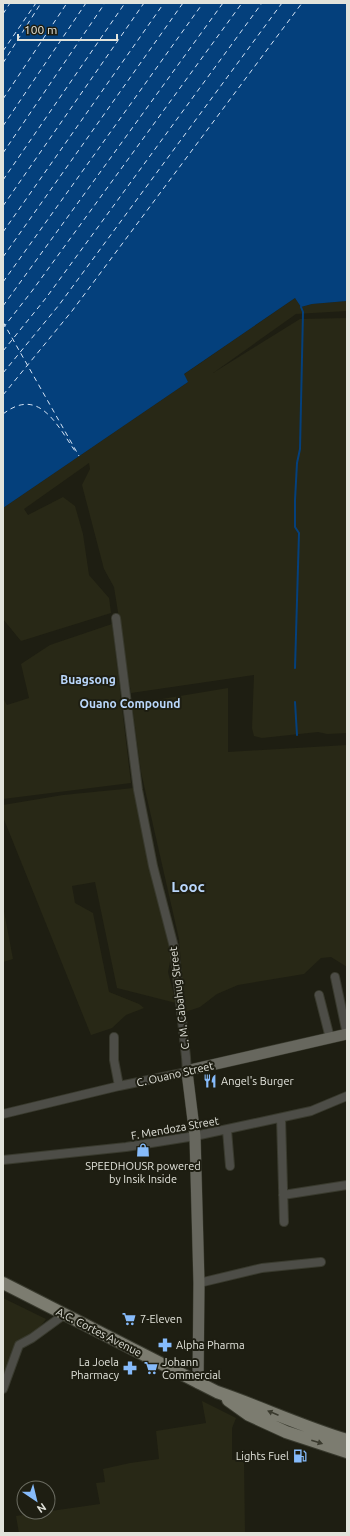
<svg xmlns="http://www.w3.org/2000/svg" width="350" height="1536" viewBox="0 0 350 1536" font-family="Ubuntu,sans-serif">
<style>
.built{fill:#282816}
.water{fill:#04407c}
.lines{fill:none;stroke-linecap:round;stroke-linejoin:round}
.stream{stroke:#04407c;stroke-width:2}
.ferry{stroke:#d5e4f6;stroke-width:1;stroke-dasharray:5 4;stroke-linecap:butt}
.street-casing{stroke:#393a2e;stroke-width:10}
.secondary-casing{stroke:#393a2e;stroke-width:12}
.primary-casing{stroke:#393a2e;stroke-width:14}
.street{stroke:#4d4d47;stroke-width:8}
.secondary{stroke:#67675e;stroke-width:11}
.primary{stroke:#7c7c70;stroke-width:12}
.oneway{fill:#3a3a2e}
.labels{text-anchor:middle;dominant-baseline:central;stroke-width:4;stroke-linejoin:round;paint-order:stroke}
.street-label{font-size:11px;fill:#e2e3db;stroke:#1e1e12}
.poi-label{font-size:11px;fill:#e2e3db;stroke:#1e1e12;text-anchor:start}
.neighbourhood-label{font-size:12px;font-weight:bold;fill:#bad7fc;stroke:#1e1e12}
.district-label{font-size:15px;font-weight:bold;fill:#bad7fc;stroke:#1e1e12}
</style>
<rect width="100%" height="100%" fill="#1e1e12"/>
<path class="built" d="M295,298L301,307L312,304L347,301V311L296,314L213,373L300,319L347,318V733L327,734L318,732L262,738L254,736L252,728L254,675L131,693L114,587L104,569L82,485L90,469L89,463L24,509L28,515L63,497L75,506L83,534L89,575L109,598L111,613L21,641L3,619V508L188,382L183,375Z
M112,624L131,783L3,799V698L7,705L29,698L21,664L50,645Z
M228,688V752L347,745V967L331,957L321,958L304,974L238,985L217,994L200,1007L185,1012L179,939L141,772L132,704Z
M134,788L172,951L168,972L176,1003L117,988L95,882L72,886L75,903L93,913L109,992L139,1004L144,1008L126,1015L112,1028L91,1035L3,817V805L63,795Z
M3,906L13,959L3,962Z
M3,1298L46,1319L34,1335L18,1344L3,1384Z
M202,1401L236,1418L232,1428V1460H244L245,1533H19L16,1516L100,1504L96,1483L105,1482L103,1469L130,1463L159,1459L156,1431L206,1423Z"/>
<path class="water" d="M3,3H347V301L312,304L301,307L295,298L184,374L188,382L3,508Z"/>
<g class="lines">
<path class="stream" d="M295,668L299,533L295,527V500L297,463L300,449L303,312L301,307
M295,702L297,735"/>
<path class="ferry" d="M3,14L10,3
M3,51L36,3
M3,63L41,3
M3,99L67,3
M3,126L86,3
M3,153L105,3
M3,180L125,3
M3,206L144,3
M3,232L164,3
M3,257L183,3
M3,282L203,3
M3,306L223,3
M3,322L79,456
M3,328L32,291L242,3
M3,351L46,298L262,3
M3,373L59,305L282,3
M3,395L72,311L302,3
M3,414C39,386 57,425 75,451"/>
<g class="street-casing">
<path id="street" d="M335,977L347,1034
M319,995L330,1038
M114,1037V1060L119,1086
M3,1114L119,1086L187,1072L186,1057L174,947L153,866L138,790L116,618
M281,1118L284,1222
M227,1130L230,1166
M3,1160L126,1147L195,1136L311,1111L347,1096
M283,1195L347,1185
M199,1283L262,1268L321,1262
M3,1389L19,1345L32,1338L65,1314"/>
</g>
<g class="secondary-casing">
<path id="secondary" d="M198,1383L199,1283L195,1136L187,1072L194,1069L347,1034"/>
</g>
<g class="primary-casing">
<path id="primary" d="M3,1283L217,1392C261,1407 303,1427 347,1440
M228,1400L249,1415L286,1432L347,1452"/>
</g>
<use href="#street" class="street"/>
<use href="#secondary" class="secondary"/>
<use href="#primary" class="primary"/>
</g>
<defs><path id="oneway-solid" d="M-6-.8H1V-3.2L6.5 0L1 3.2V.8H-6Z"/></defs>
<g class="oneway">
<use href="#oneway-solid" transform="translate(273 1413) rotate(-157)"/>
<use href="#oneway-solid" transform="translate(317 1442) rotate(18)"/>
</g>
<defs>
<g id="restaurant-bare" transform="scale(1.08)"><path d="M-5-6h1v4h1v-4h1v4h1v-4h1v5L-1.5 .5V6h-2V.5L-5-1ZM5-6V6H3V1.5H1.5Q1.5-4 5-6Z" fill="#86bbfb" stroke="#1e1e12" stroke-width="2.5" paint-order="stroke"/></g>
<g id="shop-bare" transform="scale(1.08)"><path d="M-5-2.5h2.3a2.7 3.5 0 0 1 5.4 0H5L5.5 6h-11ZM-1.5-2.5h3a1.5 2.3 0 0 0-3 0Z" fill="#86bbfb" stroke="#1e1e12" stroke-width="2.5" paint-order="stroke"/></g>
<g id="supermarket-bare" transform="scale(1.08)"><path d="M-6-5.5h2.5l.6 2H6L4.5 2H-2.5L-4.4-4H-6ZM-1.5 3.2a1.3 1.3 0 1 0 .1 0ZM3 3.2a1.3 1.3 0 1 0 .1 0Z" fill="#86bbfb" stroke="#1e1e12" stroke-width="2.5" paint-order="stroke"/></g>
<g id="pharmacy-bare" transform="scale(1.08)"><path d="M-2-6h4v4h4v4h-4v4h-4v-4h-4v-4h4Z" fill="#86bbfb" stroke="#1e1e12" stroke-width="2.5" paint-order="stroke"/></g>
<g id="fuel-bare" transform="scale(1.08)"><path d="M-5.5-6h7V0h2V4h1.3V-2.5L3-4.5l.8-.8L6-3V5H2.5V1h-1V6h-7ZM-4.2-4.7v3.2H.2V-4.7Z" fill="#86bbfb" stroke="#1e1e12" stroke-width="2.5" paint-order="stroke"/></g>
</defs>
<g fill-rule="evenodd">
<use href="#restaurant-bare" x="210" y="1081"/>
<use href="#shop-bare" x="143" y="1150"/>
<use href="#supermarket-bare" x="129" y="1319"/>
<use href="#pharmacy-bare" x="165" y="1345"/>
<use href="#pharmacy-bare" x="130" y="1368"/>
<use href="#supermarket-bare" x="151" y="1368"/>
<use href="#fuel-bare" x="300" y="1456"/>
</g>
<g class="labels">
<g class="street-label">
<text transform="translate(179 998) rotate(-97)">C. M. Cabahug Street</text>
<text transform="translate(175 1074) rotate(-13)">C. Ouano Street</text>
<text transform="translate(175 1128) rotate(-10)">F. Mendoza Street</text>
<text transform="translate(99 1332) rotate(27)">A.C. Cortes Avenue</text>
</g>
<g class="poi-label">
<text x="221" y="1081">Angel's Burger</text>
<text x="143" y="1166" text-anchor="middle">SPEEDHOUSR powered<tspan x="143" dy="13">by Insik Inside</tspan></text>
<text x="140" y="1319">7-Eleven</text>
<text x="176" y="1345">Alpha Pharma</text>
<text x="119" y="1362" text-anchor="end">La Joela<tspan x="119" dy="13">Pharmacy</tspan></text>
<text x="162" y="1362">Johann<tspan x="162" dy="13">Commercial</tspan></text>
<text x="289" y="1456" text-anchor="end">Lights Fuel</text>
</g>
<g class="neighbourhood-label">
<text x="88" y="679">Buagsong</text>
<text x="130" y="703">Ouano Compound</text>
</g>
<g class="district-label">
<text x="188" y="886">Looc</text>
</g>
</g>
<rect width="350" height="1536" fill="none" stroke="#e2e3db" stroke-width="8"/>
<g transform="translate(36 1500) rotate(145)"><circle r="19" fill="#1e1e12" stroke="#6c6d62"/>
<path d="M0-3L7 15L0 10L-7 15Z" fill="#86bbfb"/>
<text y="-6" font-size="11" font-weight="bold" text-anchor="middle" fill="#e2e3db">N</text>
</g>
<path d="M18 34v6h99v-6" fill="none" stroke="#e2e3db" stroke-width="2"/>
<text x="24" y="34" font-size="12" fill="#e2e3db" stroke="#1e1e12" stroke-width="3" paint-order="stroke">100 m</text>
</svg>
